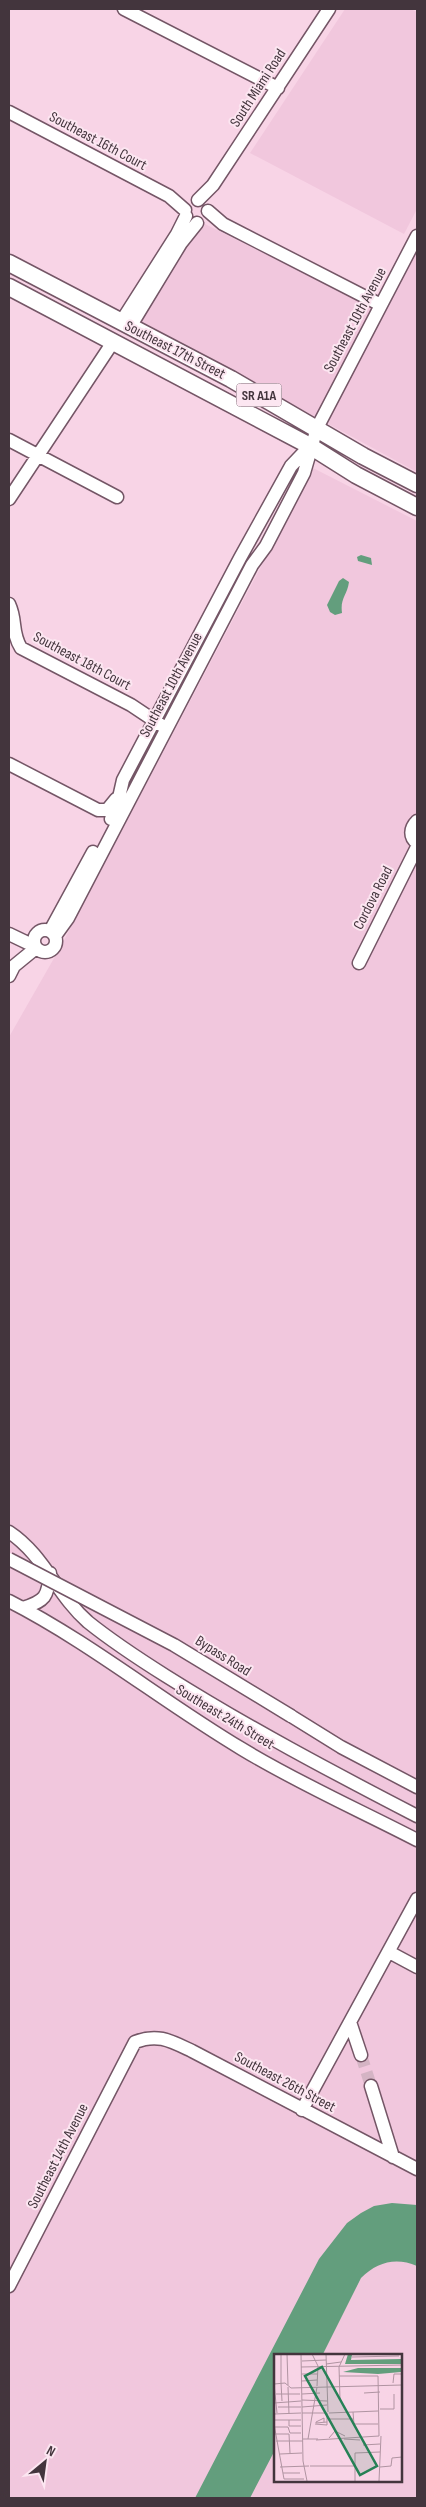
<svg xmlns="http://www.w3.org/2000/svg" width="426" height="2507" viewBox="0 0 426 2507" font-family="'Sofia Sans Condensed',sans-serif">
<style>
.built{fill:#f1c7dd;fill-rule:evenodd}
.water{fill:#639e7d}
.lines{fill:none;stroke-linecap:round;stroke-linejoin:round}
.minor-tunnel{stroke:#d4b4c4;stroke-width:12;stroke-dasharray:12 6;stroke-linecap:butt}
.minor-casing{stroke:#745666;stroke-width:15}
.major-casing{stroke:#745666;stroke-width:19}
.minor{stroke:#fff;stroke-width:12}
.major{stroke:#fff;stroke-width:16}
.minor-bridge-casing{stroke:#745666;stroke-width:15;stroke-linecap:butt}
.minor-bridge{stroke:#fff;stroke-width:12}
.labels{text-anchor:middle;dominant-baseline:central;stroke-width:4;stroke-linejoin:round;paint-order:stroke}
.shield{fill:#fce6f1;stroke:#7a6a73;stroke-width:1}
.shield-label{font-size:14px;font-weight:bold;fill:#43353d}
.street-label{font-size:15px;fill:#43353d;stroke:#fce6f1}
.inset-road{fill:none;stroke:#b094a2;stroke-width:1}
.view{fill:#268156;fill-opacity:0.15;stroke:#268156;stroke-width:2.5}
.inset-edge{fill:none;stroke:#43353d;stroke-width:2.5}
</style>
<rect width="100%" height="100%" fill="#f8d4e6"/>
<path class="built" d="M345,9H411L417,12V209L404,234L250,153Z
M199,221L381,312L417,243V472L137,320Z
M313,468L417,521V2498H9V1037L61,946ZM275,2356H400V2481H275Z"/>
<path class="water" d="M361,555L371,558L372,565L358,561L357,557Z
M343,578L349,582C347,596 340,598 342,613L335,615L330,612L327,605L339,581Z
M392,2203L417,2205V2266C396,2257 377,2262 361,2278L322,2356H275V2450L250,2498H195L319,2259L347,2223L361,2213L374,2206Z"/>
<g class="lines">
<path class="minor-tunnel" d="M361,2055L371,2086"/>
<g class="minor-casing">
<path id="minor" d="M124,9L278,88
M9,112L169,196L185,210
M198,200L213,185L329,9
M208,211L223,224L381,305
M121,322L177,234L186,216
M130,327L181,243L197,223
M9,440L117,497
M9,499L113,342
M9,604C17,621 11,632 21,648L131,705L161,725
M9,764L98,810H107L116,799
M111,819L118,802L123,780L240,558L291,466L310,446
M417,821C410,828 409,837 417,843
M34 941a11 11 0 1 1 22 0a11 11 0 1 1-22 0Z
M50,931L93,852
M9,934L34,946
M55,936L68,918L252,565L266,546L304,473L317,428L417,236
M359,963L417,847
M9,976L14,966L36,948
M9,1532C44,1555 57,1595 88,1622C113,1642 139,1659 166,1676C247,1727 332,1772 417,1816
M9,1601C91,1643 163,1702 242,1749C298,1783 359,1810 417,1840
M23,1608C45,1601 48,1597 50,1573
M291,1716L341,1747L417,1787
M389,1952L417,1967
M350,2022L361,2055
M371,2086L393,2157
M302,2110L417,1899
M9,2286L135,2042C158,2033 171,2041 192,2051L417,2169"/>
</g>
<g class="major-casing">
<path id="major" d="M9,263L231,379L363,456L417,484
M9,287L310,446L356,475L417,507"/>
</g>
<use href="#minor" class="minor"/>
<use href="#major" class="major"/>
<g class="minor-bridge-casing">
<path id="minor-bridge" d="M9,1559L174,1645L291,1716"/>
</g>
<use href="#minor-bridge" class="minor-bridge"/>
</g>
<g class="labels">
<rect class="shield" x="236.5" y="383.5" width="45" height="23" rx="4"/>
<g class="shield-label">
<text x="259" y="395">SR A1A</text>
</g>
<g class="street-label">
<text transform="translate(258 88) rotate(-57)">South Miami Road</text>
<text transform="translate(98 141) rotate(28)">Southeast 16th Court</text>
<text transform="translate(355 320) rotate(-62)">Southeast 10th Avenue</text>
<text transform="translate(175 350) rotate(27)">Southeast 17th Street</text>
<text transform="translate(82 661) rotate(28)">Southeast 18th Court</text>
<text transform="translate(171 685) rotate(-62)">Southeast 10th Avenue</text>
<text transform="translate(373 898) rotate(-63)">Cordova Road</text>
<text transform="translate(223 1656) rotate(32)">Bypass Road</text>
<text transform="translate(225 1717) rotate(31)">Southeast 24th Street</text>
<text transform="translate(285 2082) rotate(28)">Southeast 26th Street</text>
<text transform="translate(58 2156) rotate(-63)">Southeast 14th Avenue</text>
</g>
</g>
<g transform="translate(274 2354)">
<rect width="128" height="128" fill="#f8d4e6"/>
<path d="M74,0H94L78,1L77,6L127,5V10H71ZM128,14L127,18L104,20L69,18L84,14Z" fill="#639e7d"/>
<path class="inset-road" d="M7,0V29M13,0L14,31M27,0L29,107L33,127M38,0L44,12L43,32M52,0L54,58M78,3L125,2M28,7L52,6M52,10L67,8M27,13L128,11M27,20H44M28,27L43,26M7,29L8,47M119,29L120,20H127M0,30L3,59M0,30L11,29L17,34L128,31M14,33L15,60M90,39L106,38M2,40H26M28,40L46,39M66,45L65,13L71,0M28,46L53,47M0,49L27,47M4,53H27M28,53L53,51M106,55H120V40M79,58L80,70H104M28,59H53M55,59L104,57M0,60L27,59M54,65H79M0,66H27M15,66V72H27M50,68V64L42,68V69L53,68M0,70L10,125H30M41,70L53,71V59M1,73H14L16,79H27M1,80H15L16,99M55,84L61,77L71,82M29,85H44M34,85L43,33M70,85L86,86M42,86L105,82L104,22H65M2,87H29M89,91L106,90M6,100L28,99M36,112H81M6,113L35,112M106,113L117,112L118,104L128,103M9,119H26M81,127V99L106,98M105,127L107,82"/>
<path class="view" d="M48,13L103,112L86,121L31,22Z"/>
<rect width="128" height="128" class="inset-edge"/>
</g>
<rect width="426" height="2507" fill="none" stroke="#43353d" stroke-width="20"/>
<g transform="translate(45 2462) rotate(29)" stroke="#fce6f1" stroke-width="4" paint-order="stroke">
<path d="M0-4L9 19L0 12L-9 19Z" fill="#43353d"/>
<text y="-8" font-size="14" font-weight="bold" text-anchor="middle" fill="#43353d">N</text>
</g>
</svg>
